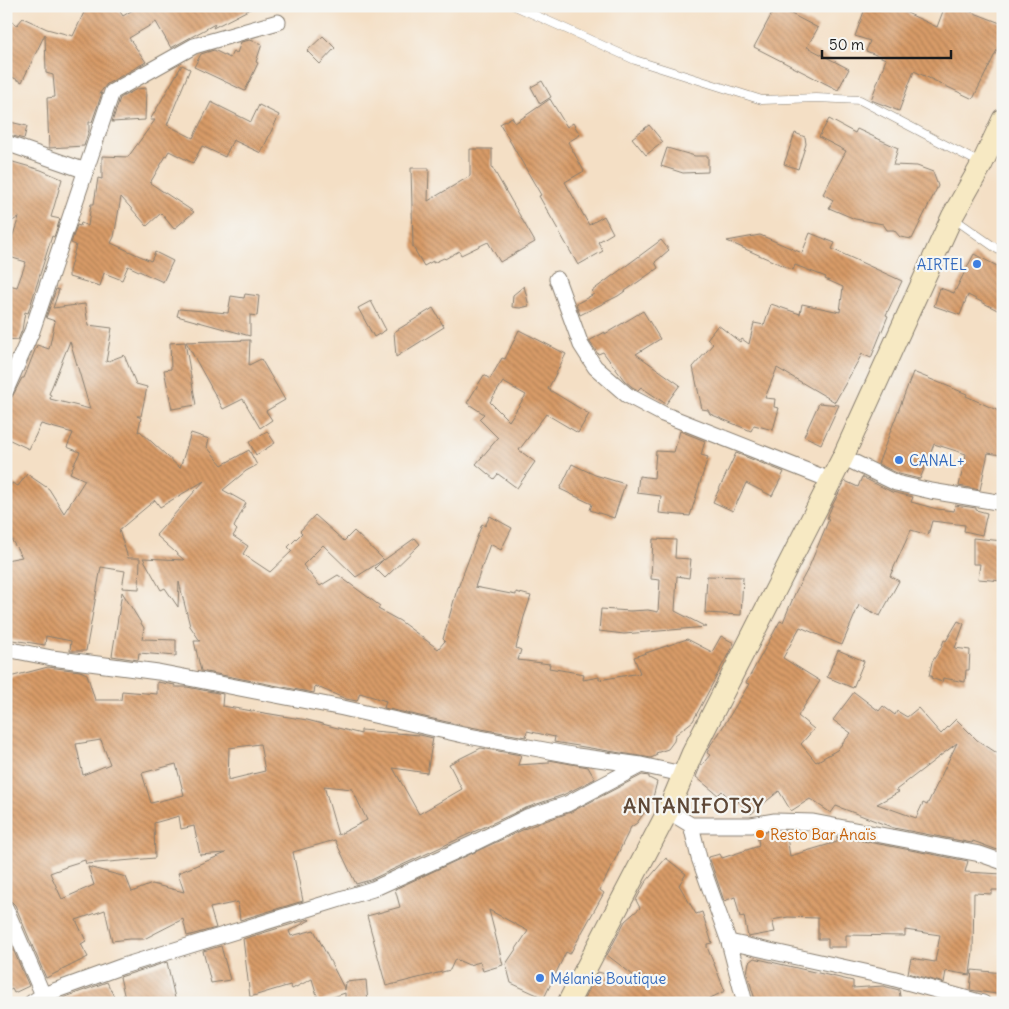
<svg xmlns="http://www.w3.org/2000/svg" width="1009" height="1009" viewBox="0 0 1009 1009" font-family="Delius,sans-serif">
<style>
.building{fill:url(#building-back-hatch);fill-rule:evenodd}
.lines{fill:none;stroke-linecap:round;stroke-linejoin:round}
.lane-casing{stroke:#887e70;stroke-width:9}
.street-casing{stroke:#887e70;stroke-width:17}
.secondary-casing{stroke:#887e70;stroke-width:23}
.lane{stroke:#fff;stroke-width:8}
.street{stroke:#fff;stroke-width:15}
.secondary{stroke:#f7e9c3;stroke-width:21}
.shop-dot{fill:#3f7fe0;stroke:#f6f6f2;stroke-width:2}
.food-dot{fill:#e8710a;stroke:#f6f6f2;stroke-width:2}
.labels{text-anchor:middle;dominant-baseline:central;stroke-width:4.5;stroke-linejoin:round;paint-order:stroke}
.shop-label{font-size:15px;fill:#366cbe;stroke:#f6f6f2;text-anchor:start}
.food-label{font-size:15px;fill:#c56008;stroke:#f6f6f2;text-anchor:start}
.district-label{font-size:20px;font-weight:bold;letter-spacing:1px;fill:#5e4837;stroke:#f6f6f2}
</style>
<defs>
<pattern id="building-back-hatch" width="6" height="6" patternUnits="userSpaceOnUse" patternTransform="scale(1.25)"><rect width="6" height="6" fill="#d89b68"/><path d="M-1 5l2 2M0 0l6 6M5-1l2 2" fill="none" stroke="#ae7e55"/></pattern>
</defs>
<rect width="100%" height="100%" fill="#f6f6f2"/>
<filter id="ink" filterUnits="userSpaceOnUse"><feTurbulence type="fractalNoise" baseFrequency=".02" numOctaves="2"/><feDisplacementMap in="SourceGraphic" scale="10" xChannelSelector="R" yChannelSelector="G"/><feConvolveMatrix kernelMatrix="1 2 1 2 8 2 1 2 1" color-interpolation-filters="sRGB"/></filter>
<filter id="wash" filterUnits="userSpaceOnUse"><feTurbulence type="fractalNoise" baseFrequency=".0096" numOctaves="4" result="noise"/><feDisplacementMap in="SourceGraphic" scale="20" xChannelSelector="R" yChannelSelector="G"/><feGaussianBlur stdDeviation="1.12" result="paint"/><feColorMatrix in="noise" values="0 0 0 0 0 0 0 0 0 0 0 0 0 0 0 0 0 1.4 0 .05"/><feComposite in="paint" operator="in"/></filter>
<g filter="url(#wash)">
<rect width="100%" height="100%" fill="#f4dfc5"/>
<g id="blocks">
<path class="building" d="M87,6H116L123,16L139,6H256L213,28L215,24L171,48L156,22L129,38L146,62L107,84L99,94L102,93L92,122H89V130L84,146L49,148L47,98L55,97L53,75L46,73L45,34L22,82L6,74V19L17,25L23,18L47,29L73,36Z
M776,6L818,28L807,47L849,69L838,90L754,47Z
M866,6H892L937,27L945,6H956L1003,24V50L998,48L973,99L914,71L899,111L871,100L886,59L866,51L870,41L855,36Z
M323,36L335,48L320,64L307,51Z
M250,40L262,44L256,62L258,63L245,91L194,67L201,54L214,50L230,58L233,51L237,53L241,42Z
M182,65L190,69L167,125L193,138L211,102L251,122L259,105L279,115L261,153L233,140L225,157L202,146L193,163L169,151L150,183L194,212L174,229L161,213L147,226L121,197L114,237L111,243L151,261L155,252L173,261L163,282L128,266L122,280L104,273L100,286L69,277V271L76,245L71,243L77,225L80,226L81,223L88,226L91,204H94L98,178L102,179V156L128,157L155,120H150Z
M542,81L551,97L540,104L531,87Z
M146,88L145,120L112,122L120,98L137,89Z
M550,99L567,127L573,123L580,135L568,142L584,171L565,182L589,225L604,216L613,233L598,242L603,251L578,265L539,196L541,195L500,124L512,117L515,123Z
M829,119L855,133L857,129L898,148L893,165L917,166L933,172L938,186L912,239L900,237L894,230H887L883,224L855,219L829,208L833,200L823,194L846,151L819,137Z
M6,121L27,126L24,139L6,134Z
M649,125L663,142L646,155L632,138Z
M795,133L805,137L806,144L798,169L784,164Z
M667,148L695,156H708V172L683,173L661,166Z
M470,149H492V167L535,242L500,262L488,242L461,255L459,251L445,259L444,258L433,263V261L424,266L413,247L411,168H429L428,201L470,176Z
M6,160L41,170L62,179L51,217L60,219L54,237L52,236L28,313L25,312L22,330L18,340L6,339V289L8,290L9,285L17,287L26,262L6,256L19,217L6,225Z
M810,233L835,243L832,249L902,281L886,315L888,316L871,358L862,354L835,402L777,368L765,398L775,399L774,407L779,408L773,430L754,425L751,431L710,414L708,410L702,409L693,367L713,344L707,339L718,325L740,342L742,339L749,344L754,323L764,325L771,304L800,314L802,304L840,312L843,287L825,279L826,277L795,265L793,270L727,241L760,235L802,253Z
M661,240L669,250L655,262L658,268L618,296L580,315L576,304L594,294L592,291Z
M974,254L1003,269V313L968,295L960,315L934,306L940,288L954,293Z
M524,286L529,306L520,308L512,307L513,295Z
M56,289L59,290L53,308L85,304L88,325L112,328L106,362L124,355L136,384L147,387L141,416H137L141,418L138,432L140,431L180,468L191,433L209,439L207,447L222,465L249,450L257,465L246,471L223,490L246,503L234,527L237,530L233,536L248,546L243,554L270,572L292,551L288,547L302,533L300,531L315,515L344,541L354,531L384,560L415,538L420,544L385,578L375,568L383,560L356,577L323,545L303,565L320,586L338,575L380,606L378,609L400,621L438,649L445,641L443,639L456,593L482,524L485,526L490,516L512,528L501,550L490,544L475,587L516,595V592L531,596L524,617L516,648L521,650L518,660L550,664L549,668L584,674L583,680L599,677V680L640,673L634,657L687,639L712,652L721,636L734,643L693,721L675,735L674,741L668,749L656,753L657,755L651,758L554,742L555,737L527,731L526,737L465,726L384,708L386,701L360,693L357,701L346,699L315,686L314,693L201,671L194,641H200L190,626L179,582L178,607L165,588L161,590L143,558L184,560L156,535L204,481L160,507L155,500L119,530L128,558H140L139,589L122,588L125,571L101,567L86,651H70L71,641L46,636L45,645L6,639V560L22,557L6,531V493L12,483L18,486L27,474L49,489L64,513L85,480L70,473L80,452L67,447L73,433L41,424L29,449L6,438V399L12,397L22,378H24L37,345L49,349L55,321L46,318ZM70,341L90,409L50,399L51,395L49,394Z
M245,294L259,296L257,316L250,315V336L177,316L179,309L228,313L231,296L244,298Z
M371,301L386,330L374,337L358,308Z
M433,308L444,327L396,357L394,332Z
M643,311L660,339L636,354L680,385L666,404L641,387L638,390L632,387L624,380L603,352L598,354L589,341L605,332V334Z
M519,330L566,354L548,389L589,414L578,433L546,414L519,450L535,462L517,488L498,474L494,479L476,464L498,438L479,419L484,414L467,403L484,375L490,379L502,358L505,359ZM503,382L526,395L509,421L490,402Z
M250,340L249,365L261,359L285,400L266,411L272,420L260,428L243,399L223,409L186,342Z
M185,342L196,405L172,409L164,370L171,369L170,343Z
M913,372L967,394L966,396L1003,413V447L1001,455L988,453L980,490L959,486L966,454L934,444L920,479L899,474L878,464Z
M819,403L839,405L821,444L804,436Z
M267,431L275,443L256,455L249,442Z
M680,431L705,441L701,455L708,457L690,516L659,513L661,496L637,493L639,476L654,478L656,451L674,452Z
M736,453L784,472L772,496L746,483L733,511L713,502Z
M572,464L595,475L625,484L614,518L590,510L592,504L560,489Z
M862,477L892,492L913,497L911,502L937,509L954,511L955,505L976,508V510L987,513L982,535L964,531L965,525L932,521L928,535L911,530L890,576L899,581L880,616L859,605L842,645L800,627L783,658L820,681L798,716L814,729L801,744L816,762L837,750L851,733L833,720L854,692L879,711L883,706L895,715L897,711L907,717L918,708L941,734L956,719L977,740L1003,757V852L973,841L972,843L894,828L836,806L831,813L810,799L791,811L779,791L751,814L739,801L736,805L722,791L718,795L696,777L700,767L710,755L707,753L711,744L718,735L749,684L746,683L780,621L783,622L796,591L809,567L829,519L827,518L832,506L845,481L858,487ZM957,743L927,805L923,803L916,818L877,804L899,792L896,790Z
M973,538L1003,541V581L978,579L980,564H973Z
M653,539L676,540L675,558L691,559L689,578L677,576L675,611L706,627L624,634L599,631L601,609L630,611L648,610L658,612L660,580L651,579Z
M707,576L743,577L741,615L705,613Z
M122,592L144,628L142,639L176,640V656L139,653L138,660L112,656Z
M958,621L964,624L955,648L970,650L969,670H966L965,682L943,678L942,682L931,678L932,676H929L932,662L941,648L944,640L946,641Z
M838,650L864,661L853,688L827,677Z
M48,667L80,671L87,674L95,700H121L122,691L157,694V682L175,685L174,687H187L223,694L222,706L307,720L361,734V730L420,735L433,738L427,773L393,768L419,814L462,789L449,764L481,748L521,755L518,765L549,763V760L588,767L595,779L563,795L523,809L370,880L356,884L335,840L293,852L303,901L240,920L238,902L210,908L216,928L187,936L183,919L144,939H129L112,941L105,910L76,920L86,941L81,944L88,957L46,978L15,905L11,901L6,900V678ZM101,740L110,764L83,775L76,744ZM260,744L265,771L228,780L229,748ZM176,764L184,795L151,803L142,773ZM324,786L352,789L367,820L338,835ZM179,816L181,829L194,826L200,855L226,853L178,873L184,892L152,884L132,892L126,877L88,867L94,885L62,899L50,873L66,867V866L85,860L86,864L155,858L154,823Z
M642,775L649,776V778L657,782L652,801L637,823L631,827L600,890L604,893L570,954L566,952L544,998L511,983L506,964L528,931L489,910L503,965L483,971L480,962L469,965L455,959L450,970L386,986L367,916L400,907L395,889L531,826L571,812Z
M776,830L786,831L790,856L837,842V836L968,861L965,872L1003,874V890H992V894L974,893L973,951L970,975L946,971L944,983L908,973L911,958L935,962L940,935L905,930V936L846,935V947H828V939H818V918L788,917L772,920L775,932L748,937L744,916L740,917L735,897L724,901L709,857L720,854L722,858L759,846L757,833Z
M666,858L686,874L679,885L696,914L702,912L712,943L707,944V947L725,991L700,1003H582L598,972L646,985L607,955L625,921L640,908L636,900L645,883Z
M309,919L310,920L289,931L291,936L314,930L345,990L346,982L366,980L368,1003H345V993L319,1002L312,979L292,989L290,985L250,997L243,939Z
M6,933L29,986L14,993L12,989L6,992Z
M221,946L230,980L211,983L203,951Z
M754,958L853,981V988L883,986L899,990L901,1003H836V999L821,1003H756L747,973L749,962Z
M167,962L176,1003H126L120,977Z
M972,970L1003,973V995L970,990Z
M107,982L117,1003H49Z"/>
</g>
</g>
<g filter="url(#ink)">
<use href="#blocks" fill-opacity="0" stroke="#887e70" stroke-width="1"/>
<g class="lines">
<g class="lane-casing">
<path id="lane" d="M515,6L635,60L762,100L816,98L860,100L980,163
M953,218L1003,253"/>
</g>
<g class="street-casing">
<path id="street" d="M6,143L86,171
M557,279L581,345L595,367L627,395L663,414L830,480
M6,390L32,331L112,92L194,46L278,22
M843,457L896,483L931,491L1003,503
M6,649L52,658L158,672L343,708L463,735L577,756L641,765
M668,811L691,825L699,858L729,942L745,1003
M691,825H751L775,821L813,822L980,854L1003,862
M6,909L43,995
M729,942L892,978L983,1003
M31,1003L43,995L123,966L373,889L474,843L527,817L567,804L641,765L682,774"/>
</g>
<g class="secondary-casing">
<path id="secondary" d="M568,1003L668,811L692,754L843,457L952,217L982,164L1003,119"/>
</g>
<use href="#lane" class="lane"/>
<use href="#street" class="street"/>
<use href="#secondary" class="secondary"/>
</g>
</g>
<g class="shop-dot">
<circle cx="977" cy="264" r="5"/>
<circle cx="899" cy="460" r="5"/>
<circle cx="540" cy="978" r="5"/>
</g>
<circle class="food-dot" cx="760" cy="834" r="5"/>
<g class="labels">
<g class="shop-label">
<text x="967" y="264" text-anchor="end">AIRTEL</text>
<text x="909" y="460">CANAL+</text>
<text x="550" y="978">Mélanie Boutique</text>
</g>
<g class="food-label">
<text x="770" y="834">Resto Bar Anaïs</text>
</g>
<g class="district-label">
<text x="694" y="805">ANTANIFOTSY</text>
</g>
</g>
<rect width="1009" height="1009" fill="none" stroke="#f6f6f2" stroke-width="25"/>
<path d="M822 50v8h129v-8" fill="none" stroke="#1c1c1c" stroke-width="2.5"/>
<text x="829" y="50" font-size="15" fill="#1c1c1c" stroke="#f6f6f2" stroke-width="4" paint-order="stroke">50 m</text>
</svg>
